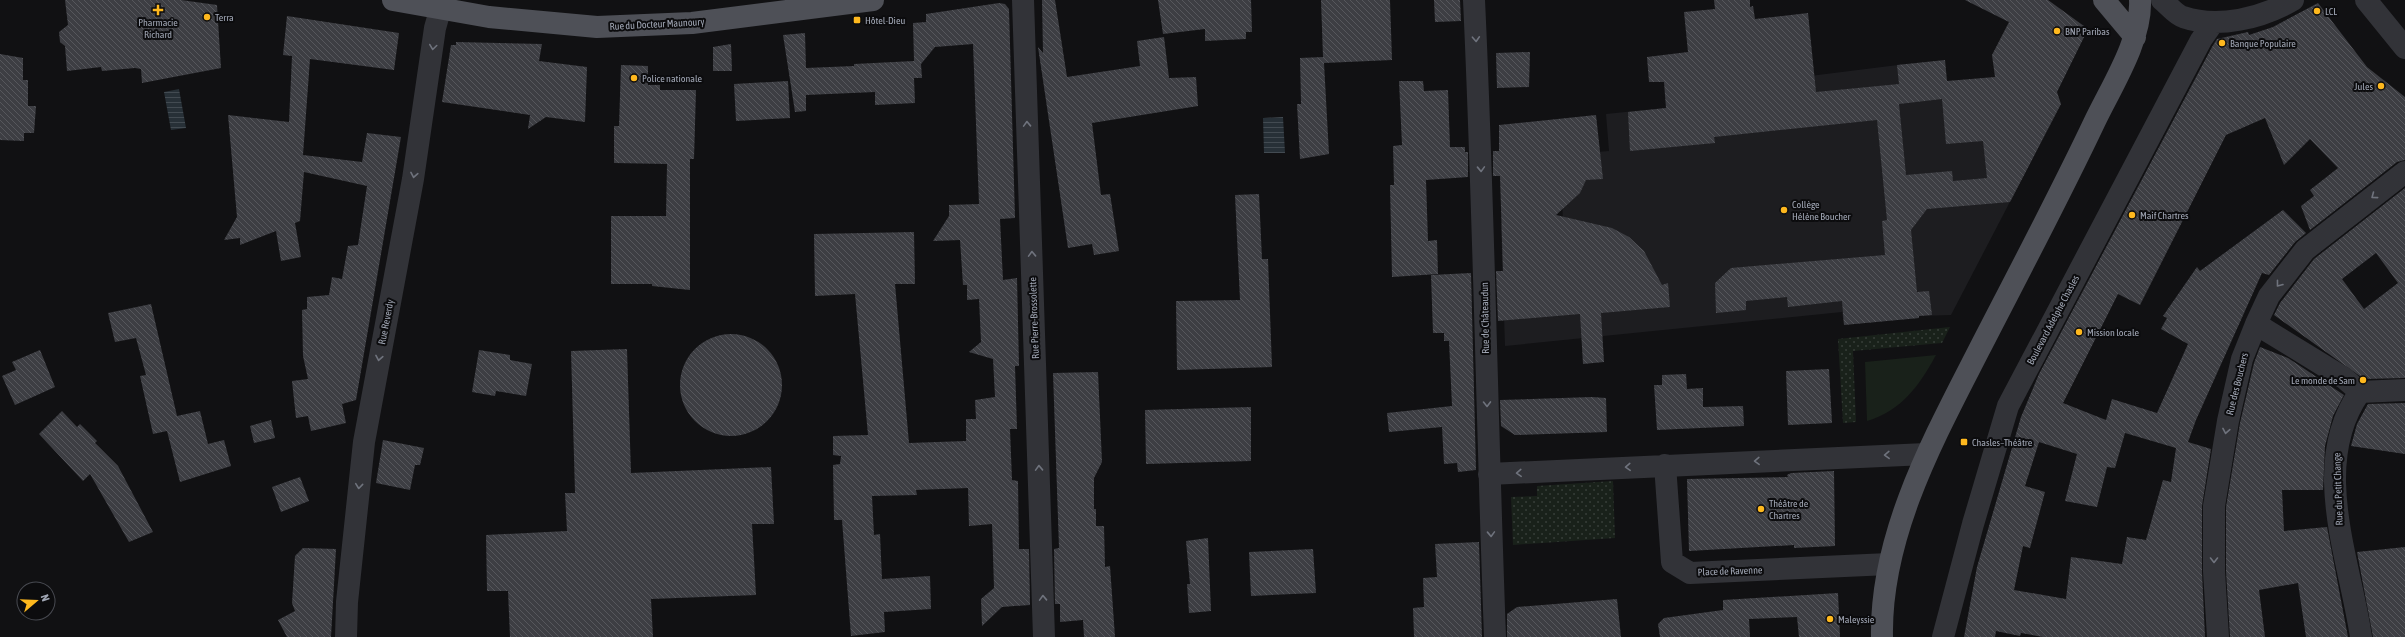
<svg xmlns="http://www.w3.org/2000/svg" width="2405" height="637" viewBox="0 0 2405 637" font-family="'Asap Condensed',sans-serif">
<style>
.built{fill:#1d1d20}
.grass{fill:#19211a}
.park{fill:url(#park-dots)}
.water{fill:url(#water-rules)}
.building{fill:url(#building-back-hatch);fill-rule:evenodd}
.lines{fill:none;stroke-linecap:round;stroke-linejoin:round}
.minor{stroke:#323338;stroke-width:22}
.major{stroke:#4e5057;stroke-width:22}
.oneway{stroke:#6f737d}
.poi-dot{fill:#feb81e;stroke:#0c0c0e;stroke-width:1.5}
.labels{text-anchor:middle;dominant-baseline:central;stroke-width:4;stroke-linejoin:round;paint-order:stroke}
.poi-label{font-size:10px;fill:#a1a7b5;stroke:#0c0c0e;text-anchor:start}
.street-label{font-size:10px;fill:#a1a7b5;stroke:#0c0c0e}
</style>
<defs>
<pattern id="park-dots" width="8" height="8" patternUnits="userSpaceOnUse"><rect width="8" height="8" fill="#19211a"/><path d="M2 2h.1M6 6h.1" fill="none" stroke="#373e39" stroke-width="1.8" stroke-linecap="round"/></pattern>
<pattern id="water-rules" width="6" height="5" patternUnits="userSpaceOnUse"><rect width="6" height="5" fill="#273037"/><path d="M0 2.5h6" fill="none" stroke="#434b52"/></pattern>
<pattern id="building-back-hatch" width="6" height="6" patternUnits="userSpaceOnUse"><rect width="6" height="6" fill="#3d3e43"/><path d="M-1 5l2 2M0 0l6 6M5-1l2 2" fill="none" stroke="#56575c"/></pattern>
</defs>
<rect width="100%" height="100%" fill="#111113"/>
<path class="built" d="M1906,64L1948,98L2026,171L1951,315L1919,316V318L1844,325L1842,312L1505,346L1501,225L1563,221L1560,155L1609,151L1606,114L1779,96L1777,80Z"/>
<path class="grass" d="M1936,355C1920,385 1901,411 1867,421L1865,362Z"/>
<path class="park" d="M1950,327L1942,343L1853,351L1856,422L1843,423L1838,339Z
M1613,481L1615,538L1513,545L1511,497L1537,496V486Z"/>
<path class="water" d="M179,89L186,128L171,130L164,92Z
M1283,117L1285,153H1264L1263,118Z"/>
<path class="building" d="M65,0H181L217,5L221,68L142,83L141,69L135,68L102,71L101,67L67,71L65,46L60,42L59,32L68,25Z
M1042,0H1055L1067,77L1140,66L1137,41L1164,37L1169,78L1196,77L1198,106L1092,123L1101,195L1110,194L1119,251L1094,255L1092,244L1068,248L1038,47L1043,53Z
M1158,0H1251L1252,32H1246V39L1205,41V29L1163,34Z
M1321,0H1390L1392,60L1324,63L1329,154L1300,159L1297,104H1301L1300,58L1323,57Z
M1434,0H1460L1461,21L1435,22Z
M1714,0H1750V7L1753,6L1755,19L1808,13L1816,92L1899,84L1897,65L1945,60L1947,81L1995,77L1992,55L2009,22L1965,0H2048L2088,29L2057,92L2061,104L2010,202L1927,209L1911,230L1917,292L1929,291L1932,315L1919,316V318L1844,325L1842,301L1788,307L1787,297L1746,301V310L1716,313L1715,283L1731,268L1885,255L1882,221L1887,220L1877,120L1714,137L1715,143L1630,151L1628,112L1666,108L1664,82H1649L1647,57L1688,52L1684,12L1715,9ZM1942,99L1946,144L1983,141L1987,178L1953,181L1952,171L1906,175L1899,104Z
M999,3L1005,4L1009,9L1015,218L1000,219L1003,280L1017,278L1019,366H1015L1017,429H1010L1012,480L1018,481L1019,549H1029L1030,605L1002,607L982,626L981,599L994,588L992,524L969,526L968,488L916,490L917,495L872,496L874,535L880,534L882,579L930,576L931,609L884,612L885,632L851,636L842,520H834L833,465L840,464L841,456L833,455V436L868,435L855,294L815,296L814,234L914,232L915,284H895L909,443L966,441V419H976L975,400L995,397L993,359L969,352L981,342L979,299L967,300V285H963L960,240L933,241L949,216V205L979,204L973,44L935,47L921,64L922,78H914L915,103L875,105V92L806,95V111L795,112L783,35L805,33L806,68L854,66V64L914,61L913,23L926,22V14Z
M2318,3L2367,67L2405,97V160L2397,162L2310,230L2301,206L2314,196L2310,190L2338,168L2310,139L2284,165L2265,118L2226,135L2140,305L2118,294L2063,403L2106,420L2112,399L2157,413L2188,344L2161,329L2167,318L2163,316L2197,267L2200,271L2283,210L2306,233L2295,242L2269,275L2262,273L2196,420L2188,442L2211,449L2202,506V572L2205,637H2043L2021,633L2020,636L1996,631L1995,637H1964L1977,567L2021,417L2039,374L2212,47L2217,39L2248,32L2249,35L2273,27ZM2125,433L2176,448L2171,482L2163,480L2146,540L2127,537L2122,564L2071,557L2066,599L2014,590L2023,546L2030,548L2045,492L2025,486L2039,442L2077,454L2065,501L2097,507L2107,467L2115,468Z
M287,16L399,33L394,70L310,59L303,155L362,162L367,133L401,137L356,400L342,404L346,423L311,431L308,416L296,418L292,381L308,379L303,356L302,310L307,309V297L329,295L332,277L342,279L348,246L358,245L367,186L304,172L300,221L295,223L301,257L281,261L276,231L240,245V238L224,240L237,217L228,115L289,122L292,56L283,55Z
M456,42L542,44L539,61L587,67L585,122L546,117L528,129L530,115L442,102L451,45H456Z
M731,44L732,71H713V47Z
M1530,52L1529,87L1497,88L1496,53Z
M0,54L23,58V80H28V106H36L34,133H24V141L0,140Z
M621,65L648,66V85H660V90H696L694,159H690V290L652,286V284H611V216H666L667,164L614,163V126H619Z
M788,81L790,118L736,121L734,84Z
M1399,81H1423L1424,91L1448,90L1450,147H1465V152H1468V177L1426,180L1428,241L1437,240L1438,274L1392,277L1390,185H1394L1393,146L1402,145Z
M1596,115L1603,179L1586,180L1580,193L1556,215L1612,228L1629,237L1644,251L1662,285L1668,283L1670,307L1601,313L1604,362L1583,364L1580,314L1498,321L1496,271H1503L1500,176H1493V151H1499V125Z
M2405,188V378L2364,379L2274,315L2280,303L2314,259ZM2376,253L2398,283L2364,309L2342,279Z
M1259,194L1262,259H1268L1272,367L1177,370L1176,301L1240,300L1235,195Z
M1471,273L1476,470L1458,472L1457,463L1444,464L1442,427L1389,432L1387,413L1452,406L1449,341H1444V333H1433L1431,275Z
M151,304L177,416L200,411L208,444L224,440L231,466L180,482L167,431L153,434L140,376L146,375L136,338L115,342L108,313Z
M680 385a51 51 0 1 1 102 0a51 51 0 1 1-102 0Z
M2260,347L2288,358L2344,395L2333,416L2325,446L2323,490H2282L2284,531L2327,527L2348,637H2306L2298,583L2259,590L2265,637H2230L2226,571V507L2240,423L2254,363Z
M627,349L631,473L771,467L774,524H752L756,595L651,599L653,637H510L508,591H487L486,535L567,531L565,493H575L571,351Z
M40,350L55,387L15,405L2,376L16,370L12,362Z
M479,350L510,355V360L532,364L526,396L496,391L495,396L472,392Z
M1829,369L1832,423L1788,425L1786,371Z
M1098,372L1102,462L1094,478V509H1096V526H1104L1105,567L1110,566L1115,637H1084L1083,620L1060,622V604H1055L1054,549L1059,548L1053,373Z
M1686,374L1687,389L1703,388V407L1743,406L1744,426L1657,430L1654,385H1662V375Z
M1592,397L1606,398L1607,432L1515,435L1501,426L1500,400Z
M2405,403V454L2351,446L2357,424L2368,404Z
M1251,407V461L1146,464L1145,410Z
M62,411L77,427L80,424L97,441L95,443L118,466L153,532L129,542L90,474L83,481L39,434Z
M271,420L275,438L254,443L250,426Z
M383,440L424,448L420,465H415L410,490L376,483Z
M1834,471L1835,546L1794,548V545L1689,551L1687,479L1788,477L1787,475L1791,473Z
M300,477L309,501L281,512L272,487Z
M1208,538L1211,611L1189,613L1187,584H1190L1186,541Z
M1479,542L1482,637H1414L1413,608L1424,607L1423,578L1437,577L1435,544Z
M2405,547V637H2373L2357,552Z
M303,548L336,549L331,637H287L278,620L295,611L292,603L295,556Z
M1313,549L1316,593L1251,596L1249,552Z
M1838,593L1840,637H1799L1797,617L1749,619L1750,637H1660L1658,624L1664,618L1723,610V600Z
M1617,599L1621,637H1507V614L1517,607Z"/>
<g class="lines">
<path class="minor" d="M1023,0L1044,637
M1474,0C1484,212 1487,425 1495,637
M2162,0C2168,5 2176,15 2183,17C2218,29 2262,18 2293,0
M2366,0L2405,48
M2256,324L2344,378L2360,392L2405,390
M2360,392C2309,463 2350,560 2361,637
M1665,465L1672,562L1690,573L1889,564
M1489,474L1926,454
M346,637L347,602L364,442L413,179L435,28L443,0
M1943,637L1973,524L2008,406L2201,40L2213,23
M2218,637L2214,571V506L2228,421L2242,359L2256,324L2269,296L2305,250L2405,172"/>
<path class="major" d="M393,0L489,17L597,27L692,23L873,0
M2104,0L2135,37
M1882,637C1880,535 1934,438 1979,350C2018,274 2058,199 2094,123C2111,87 2142,40 2140,0"/>
</g>
<defs><path id="oneway-chevron" d="M-2-3.5L2.5 0L-2 3.5" fill="none" stroke-width="1.6" stroke-linecap="round" stroke-linejoin="round"/></defs>
<g class="oneway">
<use href="#oneway-chevron" transform="translate(1476 39) rotate(87)"/>
<use href="#oneway-chevron" transform="translate(433 47) rotate(98)"/>
<use href="#oneway-chevron" transform="translate(1027 124) rotate(-92)"/>
<use href="#oneway-chevron" transform="translate(1481 169) rotate(88)"/>
<use href="#oneway-chevron" transform="translate(414 175) rotate(100)"/>
<use href="#oneway-chevron" transform="translate(2374 196) rotate(143)"/>
<use href="#oneway-chevron" transform="translate(1032 254) rotate(-92)"/>
<use href="#oneway-chevron" transform="translate(2279 284) rotate(128)"/>
<use href="#oneway-chevron" transform="translate(379 358) rotate(100)"/>
<use href="#oneway-chevron" transform="translate(1487 404) rotate(89)"/>
<use href="#oneway-chevron" transform="translate(2226 431) rotate(100)"/>
<use href="#oneway-chevron" transform="translate(1887 455) rotate(178)"/>
<use href="#oneway-chevron" transform="translate(1757 461) rotate(178)"/>
<use href="#oneway-chevron" transform="translate(1628 467) rotate(177)"/>
<use href="#oneway-chevron" transform="translate(1039 468) rotate(-92)"/>
<use href="#oneway-chevron" transform="translate(1519 473) rotate(177)"/>
<use href="#oneway-chevron" transform="translate(359 486) rotate(96)"/>
<use href="#oneway-chevron" transform="translate(1491 534) rotate(88)"/>
<use href="#oneway-chevron" transform="translate(2214 560) rotate(90)"/>
<use href="#oneway-chevron" transform="translate(1043 598) rotate(-92)"/>
</g>
<g class="poi-dot">
<path d="M156 4h4v4h4v4h-4v4h-4v-4h-4v-4h4z"/>
<circle cx="2317" cy="11" r="4"/>
<circle cx="207" cy="17" r="4"/>
<rect x="853" y="16" width="8" height="8" rx="2"/>
<circle cx="2057" cy="31" r="4"/>
<circle cx="2222" cy="43" r="4"/>
<circle cx="634" cy="78" r="4"/>
<circle cx="2381" cy="86" r="4"/>
<circle cx="1784" cy="210" r="4"/>
<circle cx="2132" cy="215" r="4"/>
<circle cx="2079" cy="332" r="4"/>
<circle cx="2363" cy="380" r="4"/>
<rect x="1960" y="438" width="8" height="8" rx="2"/>
<circle cx="1761" cy="509" r="4"/>
<circle cx="1830" cy="619" r="4"/>
</g>
<g class="labels">
<g class="poi-label">
<text x="2325" y="11">LCL</text>
<text x="215" y="17">Terra</text>
<text x="865" y="20">Hôtel-Dieu</text>
<text x="158" y="22" text-anchor="middle">Pharmacie<tspan x="158" dy="12">Richard</tspan></text>
<text x="2065" y="31">BNP Paribas</text>
<text x="2230" y="43">Banque Populaire</text>
<text x="642" y="78">Police nationale</text>
<text x="2373" y="86" text-anchor="end">Jules</text>
<text x="1792" y="204">Collège<tspan x="1792" dy="12">Hélène Boucher</tspan></text>
<text x="2140" y="215">Maif Chartres</text>
<text x="2087" y="332">Mission locale</text>
<text x="2355" y="380" text-anchor="end">Le monde de Sam</text>
<text x="1972" y="442">Chasles–Théâtre</text>
<text x="1769" y="503">Théâtre de<tspan x="1769" dy="12">Chartres</tspan></text>
<text x="1838" y="619">Maleyssie</text>
</g>
<g class="street-label">
<text transform="translate(657 24) rotate(-3)">Rue du Docteur Maunoury</text>
<text transform="translate(1034 318) rotate(-92)">Rue Pierre-Brossolette</text>
<text transform="translate(1485 318) rotate(-91)">Rue de Châteaudun</text>
<text transform="translate(2053 320) rotate(-62)">Boulevard Adelphe Chasles</text>
<text transform="translate(386 322) rotate(-79)">Rue Reverdy</text>
<text transform="translate(2237 384) rotate(-76)">Rue des Bouchers</text>
<text transform="translate(2338 489) rotate(-92)">Rue du Petit Change</text>
<text transform="translate(1730 571) rotate(-2)">Place de Ravenne</text>
</g>
</g>
<g transform="translate(36 601) rotate(71)"><circle r="19" fill="#0c0c0e" stroke="#484a51"/>
<path d="M0-3L7 15L0 10L-7 15Z" fill="#feb81e"/>
<text y="-6" font-size="11" font-weight="bold" text-anchor="middle" fill="#a1a7b5">N</text>
</g>
</svg>
